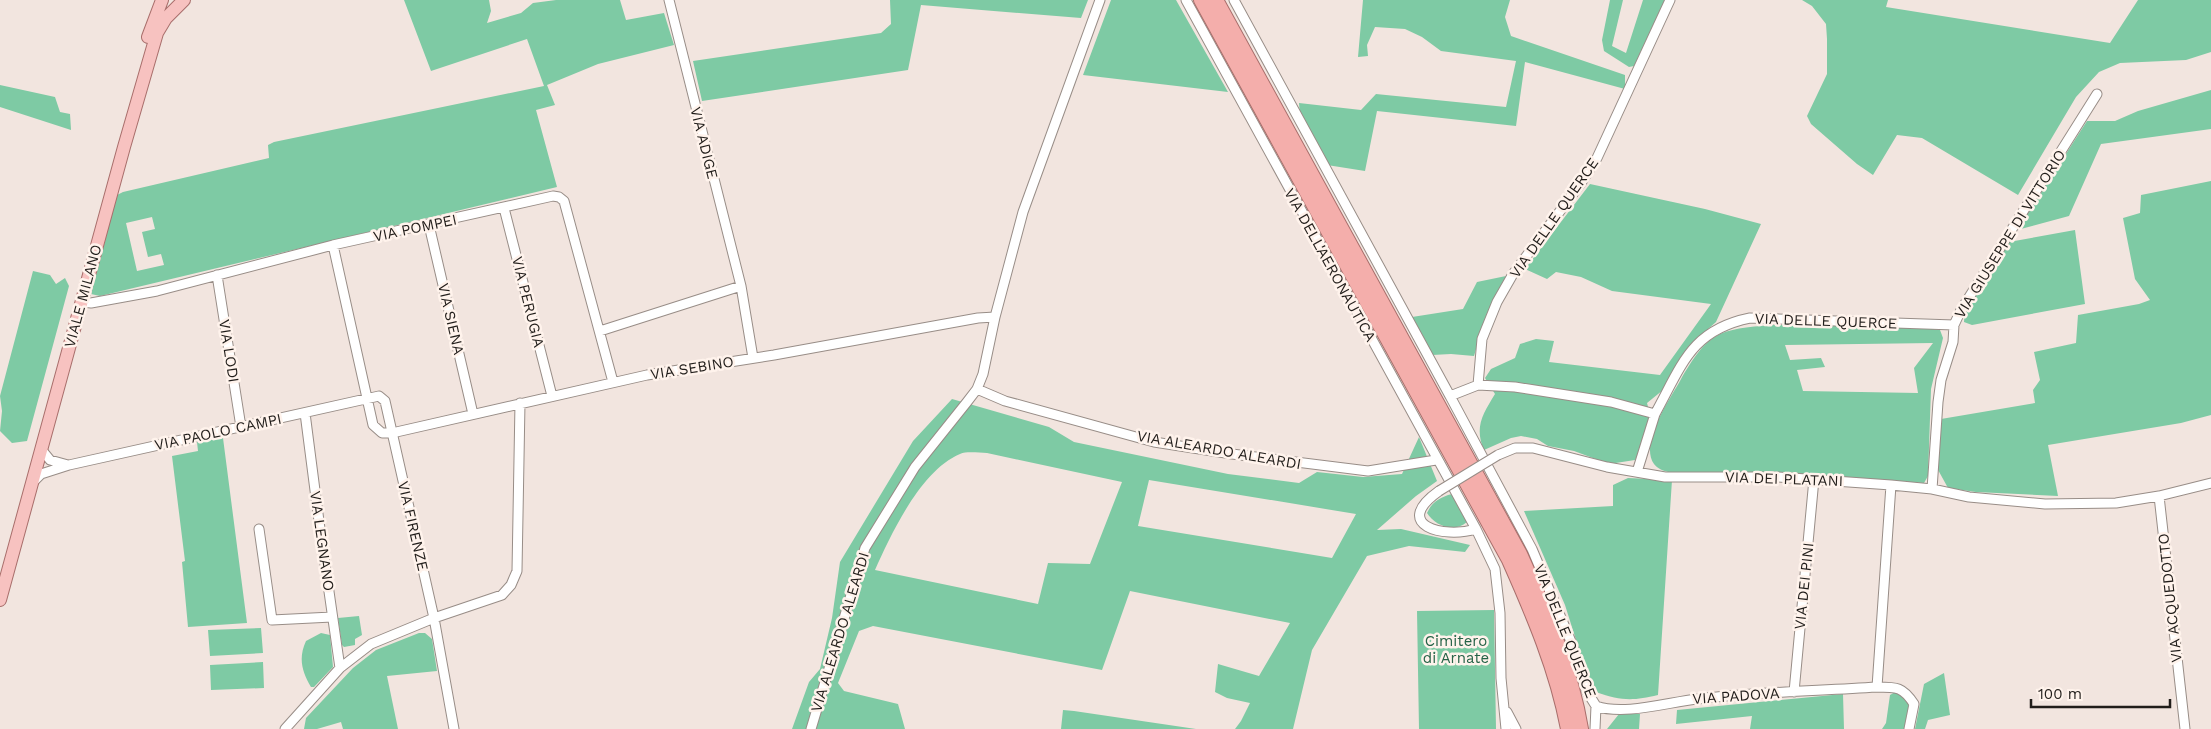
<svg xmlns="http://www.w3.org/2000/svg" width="2211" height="729" viewBox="0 0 2211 729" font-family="'Work Sans',sans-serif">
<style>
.green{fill:#7ecaa4;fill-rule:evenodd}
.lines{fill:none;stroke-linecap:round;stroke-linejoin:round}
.minor-casing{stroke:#988d87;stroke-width:11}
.primary-casing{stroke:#a86e6b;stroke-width:14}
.trunk-casing{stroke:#a86e6b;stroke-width:16}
.minor{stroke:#fff;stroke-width:9}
.primary{stroke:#f7c2c0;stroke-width:12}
.trunk{stroke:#f4aeab;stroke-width:14}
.minor-bridge-casing{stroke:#988d87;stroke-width:11;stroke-linecap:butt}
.minor-bridge{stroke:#fff;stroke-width:9}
.labels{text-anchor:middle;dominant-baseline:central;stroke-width:5;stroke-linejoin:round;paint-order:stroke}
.street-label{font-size:15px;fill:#211d1a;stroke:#fff3ec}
.park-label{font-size:15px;fill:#266347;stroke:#fff3ec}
</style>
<rect width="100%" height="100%" fill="#f2e5df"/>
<path class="green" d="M404,0H489L491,11L487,23L521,13L533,3L556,0H620L626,20L664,13L674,45L598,64L547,85L555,105L536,110L557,187L100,296L91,294L117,195L123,192L269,158L268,145L274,142L544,86L527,39L431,71ZM152,217L155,229L142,232L148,257L161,254L164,265L137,271L126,223Z
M890,0H1088L1081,18L921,5L908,70L702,101L693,61L881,33L891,24Z
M1111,0H1176L1228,92L1083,75Z
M1363,0H1510L1505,17L1511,36L1625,75V89L1525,62L1516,126L1377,111L1365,171L1327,165L1300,116L1299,103L1361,110L1376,94L1506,107L1516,61L1441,51L1422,37L1405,29L1375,27L1367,45L1368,56L1358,57Z
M1610,0H1623L1612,46L1626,53L1643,0H1665L1634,66L1629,67L1604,51L1602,40Z
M1802,0H1888L1886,7L2110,43L2138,0H2211V52L2186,60L2120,63L2099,72L2076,97L2018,195L1922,138L1897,135L1873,175L1857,164L1811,124L1807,116L1827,74V39L1826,24L1812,6Z
M0,85L55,97L60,112L70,114L71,130L0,107Z
M2211,90V129L2101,144L2069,216L2017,230L2087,121H2115L2138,111Z
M2211,181V415L2181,423L2048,445L2058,496L1976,492L1948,488L1937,468L1941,419L2035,403L2033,390L2040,380L2034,352L2076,343L2078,315L2139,304L2150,300L2135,279L2123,218L2140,213L2141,195Z
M1590,184L1705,209L1761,224L1716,322L1692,343L1680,358L1663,390L1647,403L1651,418L1642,448L1635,460L1609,464L1574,451L1548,446L1537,439L1521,436L1511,438L1484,450C1474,427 1483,414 1495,394L1485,378L1491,369L1515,358L1520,344L1536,339L1554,341L1549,362L1660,375L1711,304L1612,291L1581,277L1556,272L1547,279L1525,269Z
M2075,230L2085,304L1972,325L1964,322L1965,309L2009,242Z
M33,271L50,275L56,284L65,278L69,286L27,441L12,443L0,431L2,411L0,396Z
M1506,276L1484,323L1474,356L1451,354L1432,355L1412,317L1463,309L1477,282Z
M1773,325H1858L1920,327L1940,330L1943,338L1931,389L1928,476L1924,483C1856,479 1788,475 1720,474C1704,474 1664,478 1654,464C1639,443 1670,399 1680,381C1708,332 1718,329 1773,325ZM1933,343L1914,368L1918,393L1803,391L1797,370L1825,367L1821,358L1790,360L1785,345Z
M952,399L1049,427L1074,442L1228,474L1299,483L1317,472L1363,477L1402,474L1419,437L1437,481L1416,496L1377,530L1401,529L1470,545L1465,552L1409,546L1367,556L1312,650L1293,729H1235L1241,721L1250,703L1227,698L1215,692L1218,664L1259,676L1290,623L1130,591L1102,670L873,626L859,631L838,683L844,691L898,704L905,729H792L809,682L820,669L832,618L840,562L913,441ZM987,453L1122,482L1090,564L1048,563L1038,604L875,570C891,534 921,470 960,454C967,451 979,453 987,453ZM1149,480L1356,514L1332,558L1138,526Z
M223,438L247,623L188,627L182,562L185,561L172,456L198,451L197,442Z
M1628,478L1672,480L1658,695C1633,701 1621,701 1596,692L1588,678L1565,605L1524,511L1613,506V485Z
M1452,494L1467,522C1454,533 1435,526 1427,513C1432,502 1440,497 1452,494Z
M1494,610L1496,729H1419L1417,611Z
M359,616L362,635L355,639V645L344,647L342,645L338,618Z
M261,628L263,653L210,656L208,630Z
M321,633L330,635L333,667L314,687H311C302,672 298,658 306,641Z
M419,633H425L432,639L437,671L387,676L398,729H343L341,722L317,729H304L306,718L353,668L376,650Z
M263,662L264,688L211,690L210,665Z
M1944,673L1950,715L1928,720L1925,729H1915L1924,684Z
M1897,691L1905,695L1910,706L1905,729H1882L1886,723L1890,695Z
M1843,694L1844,729H1750L1752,716L1676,724L1677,710Z
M1063,710L1074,711L1196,729H1061Z
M1619,714H1640L1639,729H1607Z"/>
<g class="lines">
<g class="minor-casing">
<path id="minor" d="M669,0L741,286L753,358
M1186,0L1476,529L1495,569L1500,613L1501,678L1506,729
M1234,0L1450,396
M504,208L552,396
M429,225L473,414
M333,245L373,425L382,433H392L647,375L774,355L978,318L995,317
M217,275L241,427
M82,302L91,303L157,291L333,245L553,196L559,197L564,201L613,382
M600,331L741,286
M1478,385L1482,339L1497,302L1513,274L1581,183L1597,158L1670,0
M977,389L1005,401L1154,442L1232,454L1368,471L1436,460
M305,413L320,529L340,668
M1655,414C1682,365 1691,330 1750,318L1954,325
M41,449L50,460L68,465
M1498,455L1515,448H1533L1607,467L1665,477H1778L1891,485L1932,489L1969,497L2045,504L2116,503L2159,496L2211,483
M33,482L41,474L69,465L379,396L385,401L434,618L454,729
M1932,489L1938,402L1941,380L1953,342L1954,325L1961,310L2097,94
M1439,491C1391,525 1443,539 1476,529
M2159,496L2185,729
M259,529L272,620L332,617
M1877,687L1891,485
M1794,692L1814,479
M1596,706L1586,690L1572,644L1532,549L1450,396L1478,385L1515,387L1611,402L1655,414L1637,472
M1596,706C1624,716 1668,702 1698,699C1757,692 1817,691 1877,687C1897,687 1903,687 1914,704L1909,729
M1507,712L1516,729
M285,729L340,668L371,644L434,618L502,595L511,585L517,571L520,403
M811,729L865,548L915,467L967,402L977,389L983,374L995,317L1023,212L1100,0
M1595,729L1596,706"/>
</g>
<g class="primary-casing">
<path id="primary" d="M148,37L162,0
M0,600L124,147L157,33L166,18L184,0"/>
</g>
<g class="trunk-casing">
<path id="trunk" d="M1201,0L1509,560C1533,614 1557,670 1568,729
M1216,0L1520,554C1545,610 1571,668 1581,729"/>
</g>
<use href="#minor" class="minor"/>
<use href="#primary" class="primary"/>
<use href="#trunk" class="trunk"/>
<g class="minor-bridge-casing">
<path id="minor-bridge" d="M1439,491L1498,455"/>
</g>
<use href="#minor-bridge" class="minor-bridge"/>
</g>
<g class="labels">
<g class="street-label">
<text transform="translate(704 143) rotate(76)">VIA ADIGE</text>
<text transform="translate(1554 218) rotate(-55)">VIA DELLE QUERCE</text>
<text transform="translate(415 228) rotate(-12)">VIA POMPEI</text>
<text transform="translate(2010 234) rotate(-58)">VIA GIUSEPPE DI VITTORIO</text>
<text transform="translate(1330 265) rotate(61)">VIA DELL'AERONAUTICA</text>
<text transform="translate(83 296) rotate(-75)">VIALE MILANO</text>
<text transform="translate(528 302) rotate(76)">VIA PERUGIA</text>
<text transform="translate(451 319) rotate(77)">VIA SIENA</text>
<text transform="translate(1826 321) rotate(2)">VIA DELLE QUERCE</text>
<text transform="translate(229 351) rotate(81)">VIA LODI</text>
<text transform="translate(692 368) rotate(-9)">VIA SEBINO</text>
<text transform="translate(218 432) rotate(-12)">VIA PAOLO CAMPI</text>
<text transform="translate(1219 450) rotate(10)">VIA ALEARDO ALEARDI</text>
<text transform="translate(1784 479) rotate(2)">VIA DEI PLATANI</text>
<text transform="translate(413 526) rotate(77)">VIA FIRENZE</text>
<text transform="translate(322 541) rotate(82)">VIA LEGNANO</text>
<text transform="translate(1804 586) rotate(-84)">VIA DEI PINI</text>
<text transform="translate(2170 598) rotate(-96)">VIA ACQUEDOTTO</text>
<text transform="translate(1565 631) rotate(68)">VIA DELLE QUERCE</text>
<text transform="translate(840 632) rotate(-73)">VIA ALEARDO ALEARDI</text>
<text transform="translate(1736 696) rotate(-4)">VIA PADOVA</text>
</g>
<g class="park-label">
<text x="1456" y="641">Cimitero<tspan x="1456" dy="17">di Arnate</tspan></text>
</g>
</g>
<path d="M2031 699v8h139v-8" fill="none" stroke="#211d1a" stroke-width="2.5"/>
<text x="2038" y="699" font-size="15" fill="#211d1a" stroke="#fff3ec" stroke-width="4" paint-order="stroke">100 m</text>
</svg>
